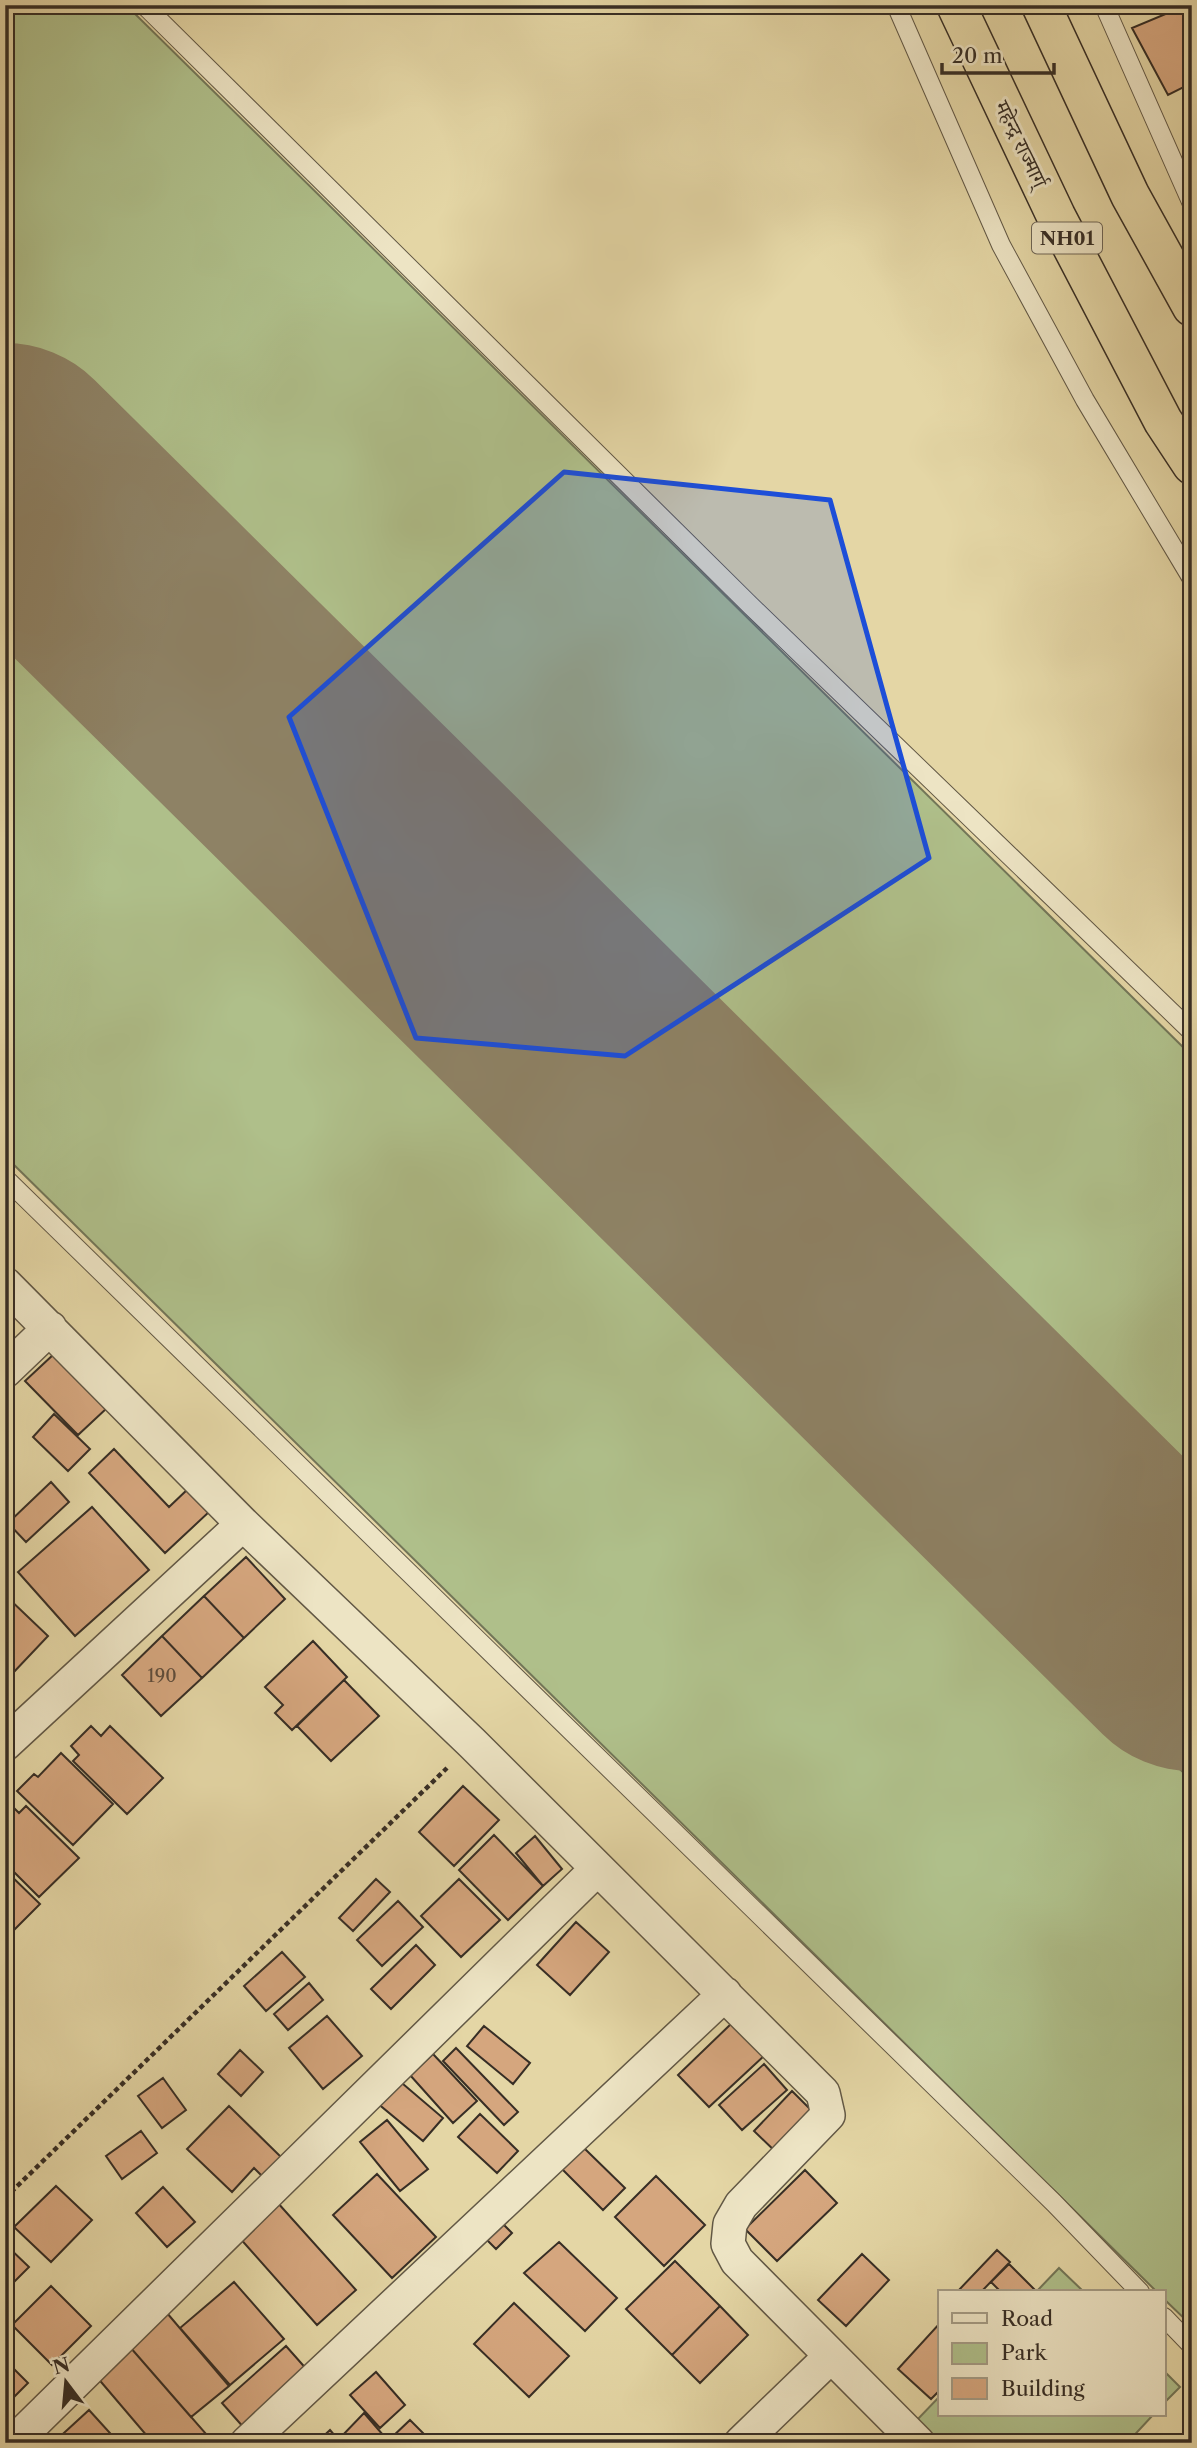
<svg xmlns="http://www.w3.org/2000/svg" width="1197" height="2448" viewBox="0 0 1197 2448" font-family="'Libre Caslon Text','Noto Serif Devanagari',serif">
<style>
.green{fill:#afbf8a;stroke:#737658;stroke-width:2}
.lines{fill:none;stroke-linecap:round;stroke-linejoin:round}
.runway{stroke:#8e8265;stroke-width:254}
.building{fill:#d5a67e;stroke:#372e25;stroke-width:2}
.lane-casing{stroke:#625845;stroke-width:20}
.street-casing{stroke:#625845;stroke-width:36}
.highway-casing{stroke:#372e25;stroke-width:41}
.path{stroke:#372e25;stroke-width:4.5;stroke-dasharray:5 3.5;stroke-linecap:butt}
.lane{stroke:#ede4c4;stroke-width:18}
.street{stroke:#ede4c4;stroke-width:33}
.highway{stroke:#e4d6a5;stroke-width:38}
.marked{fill:#1d4ed8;fill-opacity:0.2;stroke:#1d4ed8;stroke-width:5;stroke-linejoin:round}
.labels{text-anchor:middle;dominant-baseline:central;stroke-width:6;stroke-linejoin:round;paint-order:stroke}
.number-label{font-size:18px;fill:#5e4c3b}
.shield{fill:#ede4c4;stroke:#6e6555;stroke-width:2}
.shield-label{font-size:19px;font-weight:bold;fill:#372e25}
.street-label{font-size:21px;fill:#372e25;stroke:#ede4c4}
</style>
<rect width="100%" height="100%" fill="#e4d6a5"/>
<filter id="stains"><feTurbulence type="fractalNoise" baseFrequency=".00286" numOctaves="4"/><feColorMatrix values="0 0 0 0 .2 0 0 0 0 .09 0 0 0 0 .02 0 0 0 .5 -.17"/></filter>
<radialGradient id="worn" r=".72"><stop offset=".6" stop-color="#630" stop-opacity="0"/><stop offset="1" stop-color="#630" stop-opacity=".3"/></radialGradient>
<path class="green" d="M5,5H126L1192,1056V1548L5,377Z
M5,612L1192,1781V2326L1164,2299V2292H1157L5,1156Z
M1059,2268L1084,2292H1036Z
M1164,2371L1180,2387L1164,2403Z
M940,2396V2415H1153L1127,2443H935L915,2422Z"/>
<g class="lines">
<path class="runway" d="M5,470L1192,1644"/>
</g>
<path class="building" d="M1187,5H1192V83L1168,95L1132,28Z
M54,1354L107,1408L78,1435L25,1381Z
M54,1414L90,1449L68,1471L33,1437Z
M114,1449L169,1507L189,1488L210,1511L165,1553L89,1473Z
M5,1481L12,1489L5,1496Z
M51,1482L69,1502L26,1542L8,1523Z
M92,1507L149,1570L75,1636L18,1572Z
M246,1557L285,1599L244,1638L204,1596Z
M5,1595L48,1636L12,1674L5,1667Z
M204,1596L244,1638L202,1678L162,1636Z
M162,1636L202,1678L161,1716L122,1675Z
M313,1641L347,1677L292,1730L275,1713L283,1705L265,1687Z
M344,1680L379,1716L331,1761L297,1726Z
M91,1726L101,1736L110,1726L163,1778L127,1814L73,1761L79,1755L71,1746Z
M61,1753L113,1804L73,1845L17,1791L34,1774L38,1777Z
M463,1786L499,1820L454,1866L419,1832Z
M8,1802L19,1813L26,1806L79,1858L39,1897L5,1863V1805Z
M494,1835L543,1886L508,1920L459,1870Z
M535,1836L562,1869L543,1886L516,1853Z
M5,1870L40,1904L5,1939Z
M376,1879L390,1892L353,1931L339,1918Z
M459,1879L500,1920L461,1957L421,1916Z
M398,1901L423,1927L382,1966L357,1940Z
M576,1922L609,1952L570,1995L537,1965Z
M416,1945L435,1965L391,2009L371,1989Z
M282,1952L305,1977L266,2011L244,1986Z
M309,1983L323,2000L288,2030L274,2014Z
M327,2016L362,2056L323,2089L289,2048Z
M733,2022L765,2055L709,2107L678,2075Z
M484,2026L530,2063L513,2084L467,2046Z
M456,2048L518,2112L504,2125L443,2061Z
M240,2050L263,2072L241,2096L218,2074Z
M433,2054L477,2101L453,2123L410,2075Z
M764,2064L787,2090L742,2130L719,2105Z
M163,2078L186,2110L162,2128L138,2096Z
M396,2078L443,2118L423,2141L376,2102Z
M792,2091L817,2116L779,2155L754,2131Z
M229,2106L281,2157L263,2177L254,2168L232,2192L187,2149Z
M480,2114L518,2151L497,2173L458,2137Z
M387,2120L428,2169L400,2191L360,2142Z
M141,2131L157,2153L122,2179L106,2156Z
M584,2148L625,2188L603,2210L562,2169Z
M805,2170L837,2203L777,2261L745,2229Z
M377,2174L436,2237L392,2278L333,2215Z
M656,2176L705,2225L664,2266L615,2217Z
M56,2186L92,2220L51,2262L14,2227Z
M163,2187L195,2222L167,2247L136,2213Z
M277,2202L356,2290L317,2325L238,2236Z
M499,2220L512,2233L496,2249L483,2236Z
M559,2242L617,2298L585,2331L524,2273Z
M5,2244L29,2267L5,2291Z
M997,2250L1010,2262L981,2292H957Z
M862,2254L889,2280L846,2326L818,2300Z
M675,2261L720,2306L672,2355L626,2309Z
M1009,2264L1035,2290L1033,2292H1001L991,2282Z
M234,2282L284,2339L230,2385L180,2328Z
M51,2286L91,2326L52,2365L12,2325Z
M514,2303L569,2356L529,2397L474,2344Z
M720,2306L748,2335L700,2383L672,2355Z
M167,2313L229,2386L191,2417L130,2347Z
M940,2323V2390L931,2399L898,2369Z
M286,2346L309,2372L245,2429L222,2403Z
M130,2347L207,2435L197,2443H153L96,2376Z
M5,2360L28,2383L5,2406Z
M376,2372L405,2405L380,2428L350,2395Z
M89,2410L119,2443H53Z
M364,2413L390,2443H343L339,2439Z
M410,2420L427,2437L422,2443H391L389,2440Z
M330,2430L341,2443H316Z"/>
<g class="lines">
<g class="lane-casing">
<path id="lane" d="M144,5L751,606L1192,1032
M896,5L1001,245L1085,400L1192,579
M1104,5L1192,204
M5,1178L1054,2203L1140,2292
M1164,2317L1192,2346"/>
</g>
<g class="street-casing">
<path id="street" d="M5,1284L243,1524
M5,1371L50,1328
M5,1744L243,1524L472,1743L823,2093L828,2115L741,2205L730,2224L728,2244L737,2261L918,2443
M13,2443L597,1869
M247,2443L725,1994
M741,2443L830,2357"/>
</g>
<g class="highway-casing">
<path id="highway" d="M956,5L1056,216L1163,421L1192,465
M1041,5L1130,195L1192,307"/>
</g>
<path class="path" d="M5,2198L447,1768"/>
<use href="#lane" class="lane"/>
<use href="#street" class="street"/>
<use href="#highway" class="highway"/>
</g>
<path class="marked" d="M564,472L830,500L929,858L625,1056L416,1038L289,717Z"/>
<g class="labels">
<g class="number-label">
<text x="162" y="1676">190</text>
</g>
<rect class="shield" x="1032" y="222.5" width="70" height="31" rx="5"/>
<g class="shield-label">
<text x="1067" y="238">NH01</text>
</g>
<g class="street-label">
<text transform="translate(1021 144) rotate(64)">महेन्द्र राज्मार्ग्</text>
</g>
</g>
<rect width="1197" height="2448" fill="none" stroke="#e4d6a5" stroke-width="28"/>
<rect x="7" y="7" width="1183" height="2434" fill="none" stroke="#372e25" stroke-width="3.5"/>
<rect x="14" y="14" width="1169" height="2420" fill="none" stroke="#372e25" stroke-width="2"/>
<rect x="938" y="2290" width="228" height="126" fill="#ede4c4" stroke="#a49b84" stroke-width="2"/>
<rect x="952" y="2313" width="35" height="10" fill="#ede4c4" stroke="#a49b84" stroke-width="2"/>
<text x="1001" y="2326" font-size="21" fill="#372e25">Road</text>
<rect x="952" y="2343" width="35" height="21" fill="#afbf8a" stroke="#a49b84" stroke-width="2"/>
<text x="1001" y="2360" font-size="21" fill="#372e25">Park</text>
<rect x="952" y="2378" width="35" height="21" fill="#d5a67e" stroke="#a49b84" stroke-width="2"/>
<text x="1001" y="2396" font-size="21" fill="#372e25">Building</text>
<g transform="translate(66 2382) rotate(344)" stroke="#ede4c4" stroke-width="5" paint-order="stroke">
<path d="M0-5L12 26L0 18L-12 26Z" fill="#372e25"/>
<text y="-10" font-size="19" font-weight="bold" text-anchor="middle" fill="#372e25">N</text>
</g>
<path d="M942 63v10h112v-10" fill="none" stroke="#372e25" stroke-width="3.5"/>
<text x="952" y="63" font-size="21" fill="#372e25" stroke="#ede4c4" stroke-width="5" paint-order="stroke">20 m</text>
<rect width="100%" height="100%" filter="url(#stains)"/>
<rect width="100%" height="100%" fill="url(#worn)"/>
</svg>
